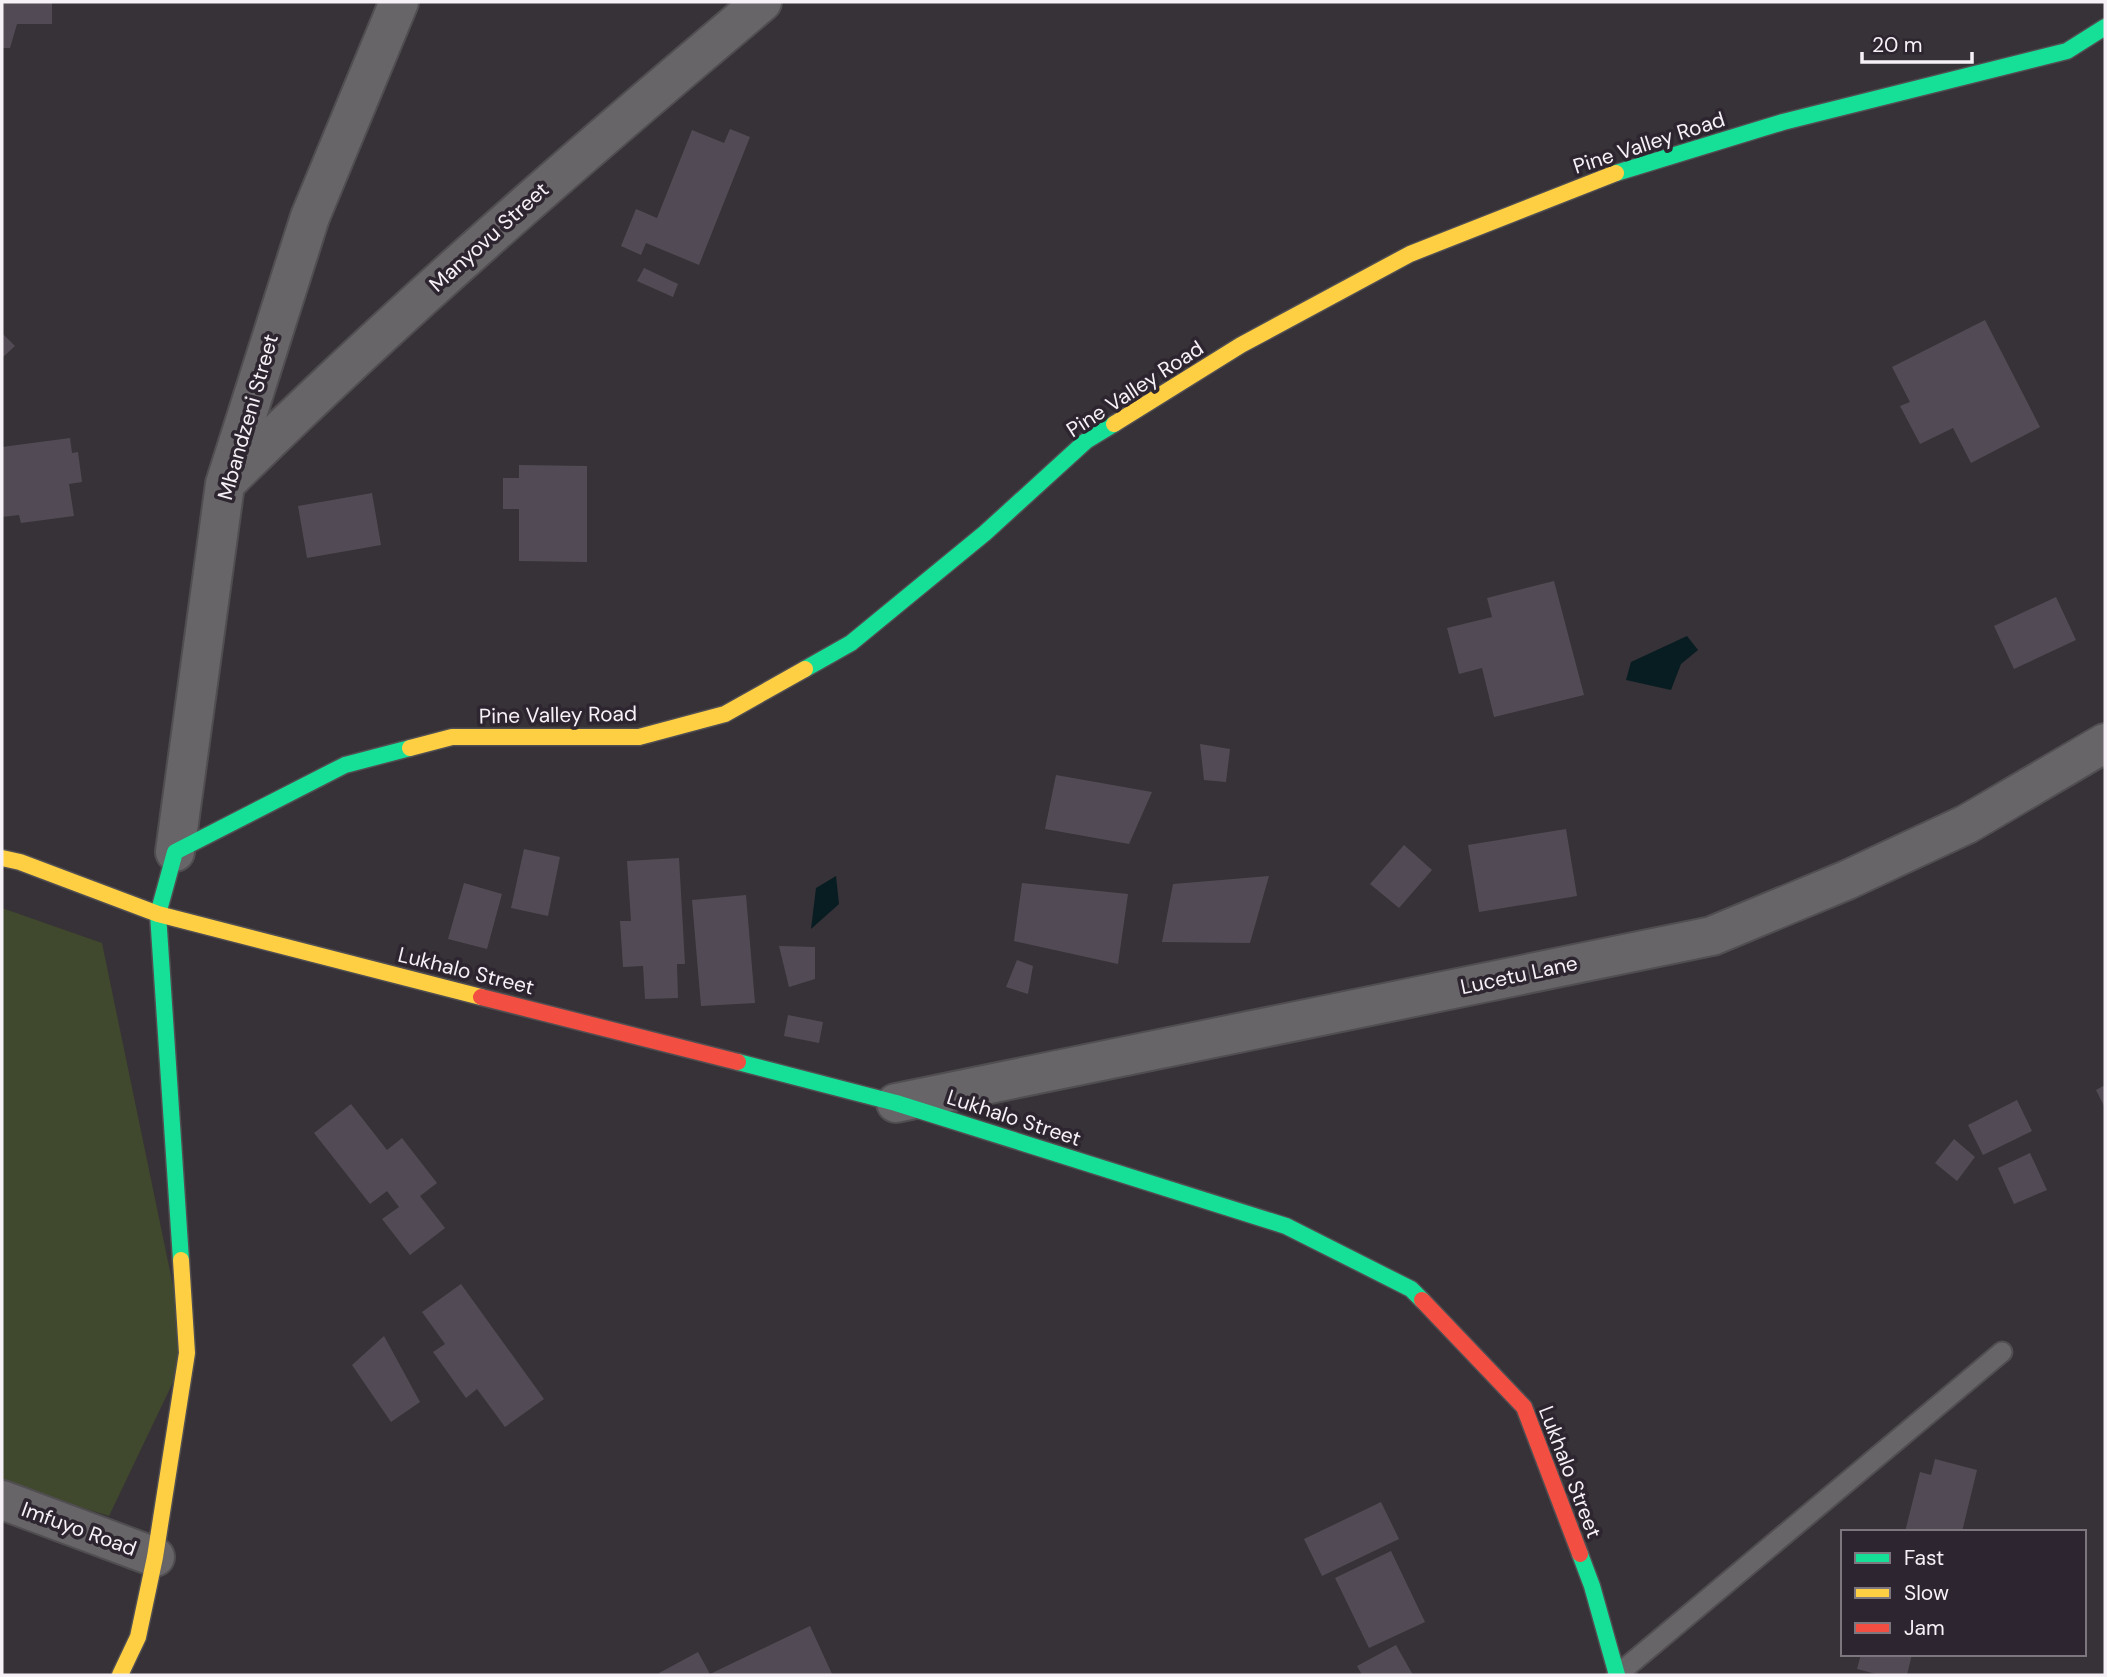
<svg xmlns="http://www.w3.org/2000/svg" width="2107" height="1677" viewBox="0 0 2107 1677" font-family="'DM Sans',sans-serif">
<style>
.green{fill:#40482d}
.water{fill:#081d22}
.building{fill:#524b55}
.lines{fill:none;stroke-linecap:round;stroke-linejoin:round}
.lane-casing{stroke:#514e52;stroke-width:23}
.street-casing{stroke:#514e52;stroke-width:42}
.fast-casing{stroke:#514e52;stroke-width:19}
.slow-casing{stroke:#514e52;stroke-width:19}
.jam-casing{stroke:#514e52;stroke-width:19}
.lane{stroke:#686568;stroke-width:19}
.street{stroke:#686568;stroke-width:38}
.fast{stroke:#16e098;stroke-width:16}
.slow{stroke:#ffcf43;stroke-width:16}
.jam{stroke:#f24e42;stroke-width:16}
.labels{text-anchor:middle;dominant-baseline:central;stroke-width:7;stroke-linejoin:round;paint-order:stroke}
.street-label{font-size:21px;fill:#f6f0f7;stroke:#2d252f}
</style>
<rect width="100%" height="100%" fill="#363237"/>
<path class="green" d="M2,908L102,943L187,1353L109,1516L2,1483Z"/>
<path class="water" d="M1687,636L1698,650L1681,664L1671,690L1626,680L1631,662Z
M836,876L839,904L811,929L816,888Z"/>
<path class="building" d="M2,2H52V24H17L10,48H2Z
M730,129L750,137L699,265L646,243L641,255L621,246L636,209L657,218L692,130L724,143Z
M644,268L678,284L673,297L637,281Z
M1985,320L2040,427L1971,463L1953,428L1920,444L1900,406L1910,402L1892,367Z
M2,333L15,346L2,358Z
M70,438L72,453L78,452L82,482L69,484L74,516L21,523L19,515L2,517V447Z
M519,465L587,466V562L519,561V509H503V478H519Z
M372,493L381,545L307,558L298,506Z
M1554,581L1584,695L1494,717L1482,668L1459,674L1447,628L1492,617L1487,598Z
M2056,597L2076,640L2014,669L1994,626Z
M1200,744L1230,749L1226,782L1204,780Z
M1056,775L1152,792L1129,844L1045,829Z
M1566,829L1577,896L1479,912L1468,845Z
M1404,845L1432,870L1399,908L1370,884Z
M524,849L560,857L548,916L511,908Z
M679,858L685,964H677L678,998L645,999L643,966L623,967L620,921H631L627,861Z
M1269,876L1250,943L1162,942L1173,884Z
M464,883L502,894L487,949L448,939Z
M1022,883L1128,894L1118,964L1014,941Z
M746,895L755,1003L701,1006L692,900Z
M779,946L815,947V979L789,987Z
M1017,960L1033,966L1028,994L1006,987Z
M788,1015L823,1022L819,1043L784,1036Z
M2105,1085V1108L2096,1090Z
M2017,1100L2032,1131L1983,1155L1968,1125Z
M351,1104L387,1150L402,1138L437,1183L420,1196L445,1228L410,1255L382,1219L399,1207L387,1191L370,1204L314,1133Z
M1954,1139L1975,1157L1957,1181L1935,1163Z
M2030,1153L2047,1190L2014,1204L1998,1168Z
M461,1284L544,1399L505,1427L477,1389L466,1398L433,1352L445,1344L422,1312Z
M384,1336L420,1402L391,1422L352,1365Z
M1935,1459L1977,1470L1962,1532H1905L1920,1472L1931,1475Z
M1381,1502L1399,1539L1322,1576L1304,1539Z
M1391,1551L1425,1622L1369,1648L1335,1578Z
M810,1626L832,1674L829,1675H660L659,1673L698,1652L710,1674Z
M1396,1645L1413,1675H1362L1357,1666Z
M1861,1654H1912L1907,1675H1880L1857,1669Z"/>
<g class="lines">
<g class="lane-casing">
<path id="lane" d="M1617,1675L2002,1352"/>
</g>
<g class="street-casing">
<path id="street" d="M230,479C400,311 580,155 762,2
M175,852L225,484L310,217L399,2
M896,1103L1712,936L1847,880L1967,824L2105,743
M2,1500L155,1557"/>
</g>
<g class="fast-casing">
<path id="fast" d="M1616,173L1783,122L2067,51L2105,27
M805,669L851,643L985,533L1086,441L1114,424
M738,1062L896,1103L1286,1226L1411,1289L1422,1300
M181,1260L158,914L175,852L345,765L410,748
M1580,1554L1592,1586L1617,1675"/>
</g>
<g class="slow-casing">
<path id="slow" d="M1114,424L1241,345L1410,254L1616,173
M410,748L452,737H639L725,714L805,669
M2,858L20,862L158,914L481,997
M120,1675L138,1637L155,1557L187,1353L181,1260"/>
</g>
<g class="jam-casing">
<path id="jam" d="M481,997L738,1062
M1422,1300L1524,1407L1580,1554"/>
</g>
<use href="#lane" class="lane"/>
<use href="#street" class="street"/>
<use href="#fast" class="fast"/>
<use href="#slow" class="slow"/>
<use href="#jam" class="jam"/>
</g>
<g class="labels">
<g class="street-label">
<text transform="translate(1649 143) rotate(-18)">Pine Valley Road</text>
<text transform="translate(489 237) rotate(-42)">Manyovu Street</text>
<text transform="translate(1135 389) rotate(-33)">Pine Valley Road</text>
<text transform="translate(248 417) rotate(-74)">Mbandzeni Street</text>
<text transform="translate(558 715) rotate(-1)">Pine Valley Road</text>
<text transform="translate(466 971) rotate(14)">Lukhalo Street</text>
<text transform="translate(1519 975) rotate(-12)">Lucetu Lane</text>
<text transform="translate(1014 1118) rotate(18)">Lukhalo Street</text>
<text transform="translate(1570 1472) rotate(69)">Lukhalo Street</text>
<text transform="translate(79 1529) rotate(20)">Imfuyo Road</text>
</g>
</g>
<rect width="2107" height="1677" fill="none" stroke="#f6f0f7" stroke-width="7"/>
<rect x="1841" y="1530" width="245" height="126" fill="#2d252f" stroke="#7d767f" stroke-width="2"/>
<rect x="1855" y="1553" width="35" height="10" fill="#16e098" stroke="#7d767f" stroke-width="2"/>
<text x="1904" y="1565" font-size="21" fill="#f6f0f7">Fast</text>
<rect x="1855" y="1588" width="35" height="10" fill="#ffcf43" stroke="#7d767f" stroke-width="2"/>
<text x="1904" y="1600" font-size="21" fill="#f6f0f7">Slow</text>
<rect x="1855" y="1623" width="35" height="10" fill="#f24e42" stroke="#7d767f" stroke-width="2"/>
<text x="1904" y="1635" font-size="21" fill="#f6f0f7">Jam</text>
<path d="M1862 52v10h110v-10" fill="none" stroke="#f6f0f7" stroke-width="3.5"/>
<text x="1872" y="52" font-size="21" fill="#f6f0f7" stroke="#2d252f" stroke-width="5" paint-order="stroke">20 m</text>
</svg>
